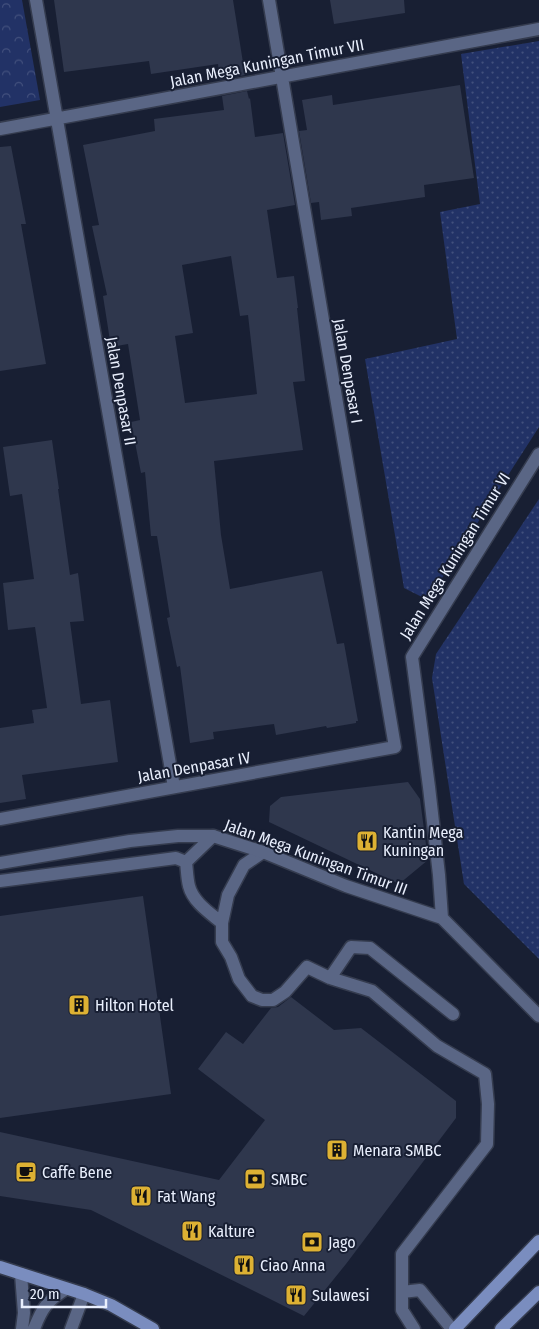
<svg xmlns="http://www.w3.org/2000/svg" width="539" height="1329" viewBox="0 0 539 1329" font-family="'Fira Sans Condensed',sans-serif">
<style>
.grass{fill:url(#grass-dots)}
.park{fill:url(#park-crowns)}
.building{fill:#2f374d;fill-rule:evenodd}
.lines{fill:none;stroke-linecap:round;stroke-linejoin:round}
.service-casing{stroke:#353c4f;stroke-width:15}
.minor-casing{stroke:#353c4f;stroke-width:15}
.secondary-casing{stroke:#353c4f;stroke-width:15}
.service{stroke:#5a6685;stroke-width:12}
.minor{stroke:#5a6685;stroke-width:12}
.secondary{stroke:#7a8dbf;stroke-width:12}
.labels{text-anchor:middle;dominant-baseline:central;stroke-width:4;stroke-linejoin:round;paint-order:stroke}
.street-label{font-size:16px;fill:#e9effd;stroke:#181f33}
.poi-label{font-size:16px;fill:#e9effd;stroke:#181f33;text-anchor:start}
</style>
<defs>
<pattern id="grass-dots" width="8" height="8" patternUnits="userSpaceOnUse" patternTransform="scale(1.25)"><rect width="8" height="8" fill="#223266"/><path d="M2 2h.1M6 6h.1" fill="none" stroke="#42507d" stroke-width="1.8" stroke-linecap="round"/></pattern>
<pattern id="park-crowns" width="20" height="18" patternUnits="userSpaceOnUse" patternTransform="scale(1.25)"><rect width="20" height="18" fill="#223266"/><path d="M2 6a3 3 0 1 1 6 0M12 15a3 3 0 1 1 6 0" fill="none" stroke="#42507d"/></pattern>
</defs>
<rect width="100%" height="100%" fill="#181f33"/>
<path class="grass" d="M539,41V427L428,600L404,588L365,359L457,339L440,212L480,204L461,54Z
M539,499V959L464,884L432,678L436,654Z"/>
<path class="park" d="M0,0H22L40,100L0,107Z"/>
<path class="building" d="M54,0H233L245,75L220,80L218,64L151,74L149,61L64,72Z
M330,0H404L405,13L334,24Z
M460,85L474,178L424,185L425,197L351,208L352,216L321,220L319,202L311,203L299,131L307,130L302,100L332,95L333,105Z
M247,91L249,99L250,98L255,137L283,133L295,205L267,210L277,278L294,276L298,308H297L305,381L293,382L303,450L214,461L221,535L230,589L322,571L337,644L344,643L358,721H356V723L327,728L326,726L276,735L274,724L213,732L214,739L190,743L180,666L177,667L167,618L170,617L157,536H151L145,472L141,473L131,422L140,420L128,344L111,347L103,296L107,295L92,226L99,225L83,145L155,131L154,119L224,110L222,96ZM231,256L240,316L248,315L257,394L185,403L175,336L193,333L182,265Z
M11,146L26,224H21L46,364L0,371V147Z
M52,440L59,489H58L70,575L78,573L84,621L70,622L81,704L110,700L118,762L22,775L26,799L0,803V728L34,723L32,710L47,708L35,627L8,630L3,583L34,579L22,494L10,496L3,447Z
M408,782L420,799L428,860L399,884L269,822L270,806L281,797Z
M143,896L171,1094L0,1118V916Z
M291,997L334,1030L361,1028L456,1101V1118L346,1264L304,1316L91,1210L0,1196V1132L219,1180L265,1120L198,1069L226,1032L243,1044L271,1008L278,1007Z"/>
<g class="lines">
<g class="service-casing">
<path id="service" d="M263,852L244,865L228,895L222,923V942L231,957L239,979L252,996L262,1000H273L285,992L307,967L330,978L372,991L437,1046L485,1074L488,1104L487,1144L402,1254V1292L420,1290L452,1329
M186,862L213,836
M0,881L176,858L186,862C187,870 187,878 189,886C193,902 210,913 222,923
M330,978L351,947L370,948L453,1014
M21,1274L24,1313L22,1329
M402,1292V1310L414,1329
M34,1329C42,1308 47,1301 66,1289
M71,1329L84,1294"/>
</g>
<g class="minor-casing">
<path id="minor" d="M36,0L174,787
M0,129L539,29
M0,819L395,747L269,0
M0,863L130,841L178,836H213L263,852L346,886L442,918L539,1016
M442,918L439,875L429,787L412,657L539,454"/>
</g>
<g class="secondary-casing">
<path id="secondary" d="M0,1267L84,1294L111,1305L153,1329
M455,1329L539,1241
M501,1329L539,1292"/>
</g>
<use href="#service" class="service"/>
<use href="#minor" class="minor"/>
<use href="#secondary" class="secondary"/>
</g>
<defs>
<g id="restaurant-square" transform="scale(1.125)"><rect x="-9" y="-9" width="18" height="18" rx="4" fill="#ddb133" stroke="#181f33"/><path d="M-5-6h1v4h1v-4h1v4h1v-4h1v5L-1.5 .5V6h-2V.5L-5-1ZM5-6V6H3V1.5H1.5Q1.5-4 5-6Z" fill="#111"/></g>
<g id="building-square" transform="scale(1.125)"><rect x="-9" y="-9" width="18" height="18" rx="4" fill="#ddb133" stroke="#181f33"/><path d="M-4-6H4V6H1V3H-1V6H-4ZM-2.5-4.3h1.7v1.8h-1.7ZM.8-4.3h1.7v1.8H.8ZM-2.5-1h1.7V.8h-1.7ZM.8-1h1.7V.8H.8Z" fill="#111"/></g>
<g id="cafe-square" transform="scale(1.125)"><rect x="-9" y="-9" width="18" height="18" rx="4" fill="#ddb133" stroke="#181f33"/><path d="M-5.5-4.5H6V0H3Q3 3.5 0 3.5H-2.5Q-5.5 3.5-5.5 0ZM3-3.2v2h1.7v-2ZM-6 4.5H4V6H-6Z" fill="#111"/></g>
<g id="bank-square" transform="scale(1.125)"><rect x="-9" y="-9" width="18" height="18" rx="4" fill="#ddb133" stroke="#181f33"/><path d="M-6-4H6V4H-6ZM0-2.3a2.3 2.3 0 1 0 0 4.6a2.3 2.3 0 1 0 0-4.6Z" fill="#111"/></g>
</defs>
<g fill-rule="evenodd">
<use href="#restaurant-square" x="367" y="841"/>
<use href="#building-square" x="79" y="1005"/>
<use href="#building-square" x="337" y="1150"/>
<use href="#cafe-square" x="26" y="1172"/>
<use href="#bank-square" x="255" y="1179"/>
<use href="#restaurant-square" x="141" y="1196"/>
<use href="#restaurant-square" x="192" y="1231"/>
<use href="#bank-square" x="312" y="1242"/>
<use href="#restaurant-square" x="244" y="1265"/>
<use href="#restaurant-square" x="296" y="1295"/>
</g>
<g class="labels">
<g class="street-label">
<text transform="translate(267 63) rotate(-11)">Jalan Mega Kuningan Timur VII</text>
<text transform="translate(348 371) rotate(80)">Jalan Denpasar I</text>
<text transform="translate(121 391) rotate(80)">Jalan Denpasar II</text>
<text transform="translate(455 556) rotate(-58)">Jalan Mega Kuningan Timur VI</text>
<text transform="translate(194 767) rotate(-10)">Jalan Denpasar IV</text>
<text transform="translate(316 857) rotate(20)">Jalan Mega Kuningan Timur III</text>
</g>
<g class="poi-label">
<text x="383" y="832">Kantin Mega<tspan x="383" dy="18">Kuningan</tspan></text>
<text x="95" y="1005">Hilton Hotel</text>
<text x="353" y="1150">Menara SMBC</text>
<text x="42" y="1172">Caffe Bene</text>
<text x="271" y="1179">SMBC</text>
<text x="157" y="1196">Fat Wang</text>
<text x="208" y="1231">Kalture</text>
<text x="328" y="1242">Jago</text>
<text x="260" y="1265">Ciao Anna</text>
<text x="312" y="1295">Sulawesi</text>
</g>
</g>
<path d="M22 1299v8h84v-8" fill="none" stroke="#e9effd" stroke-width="2.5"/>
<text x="30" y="1299" font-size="15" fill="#e9effd" stroke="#181f33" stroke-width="4" paint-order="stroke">20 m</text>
</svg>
